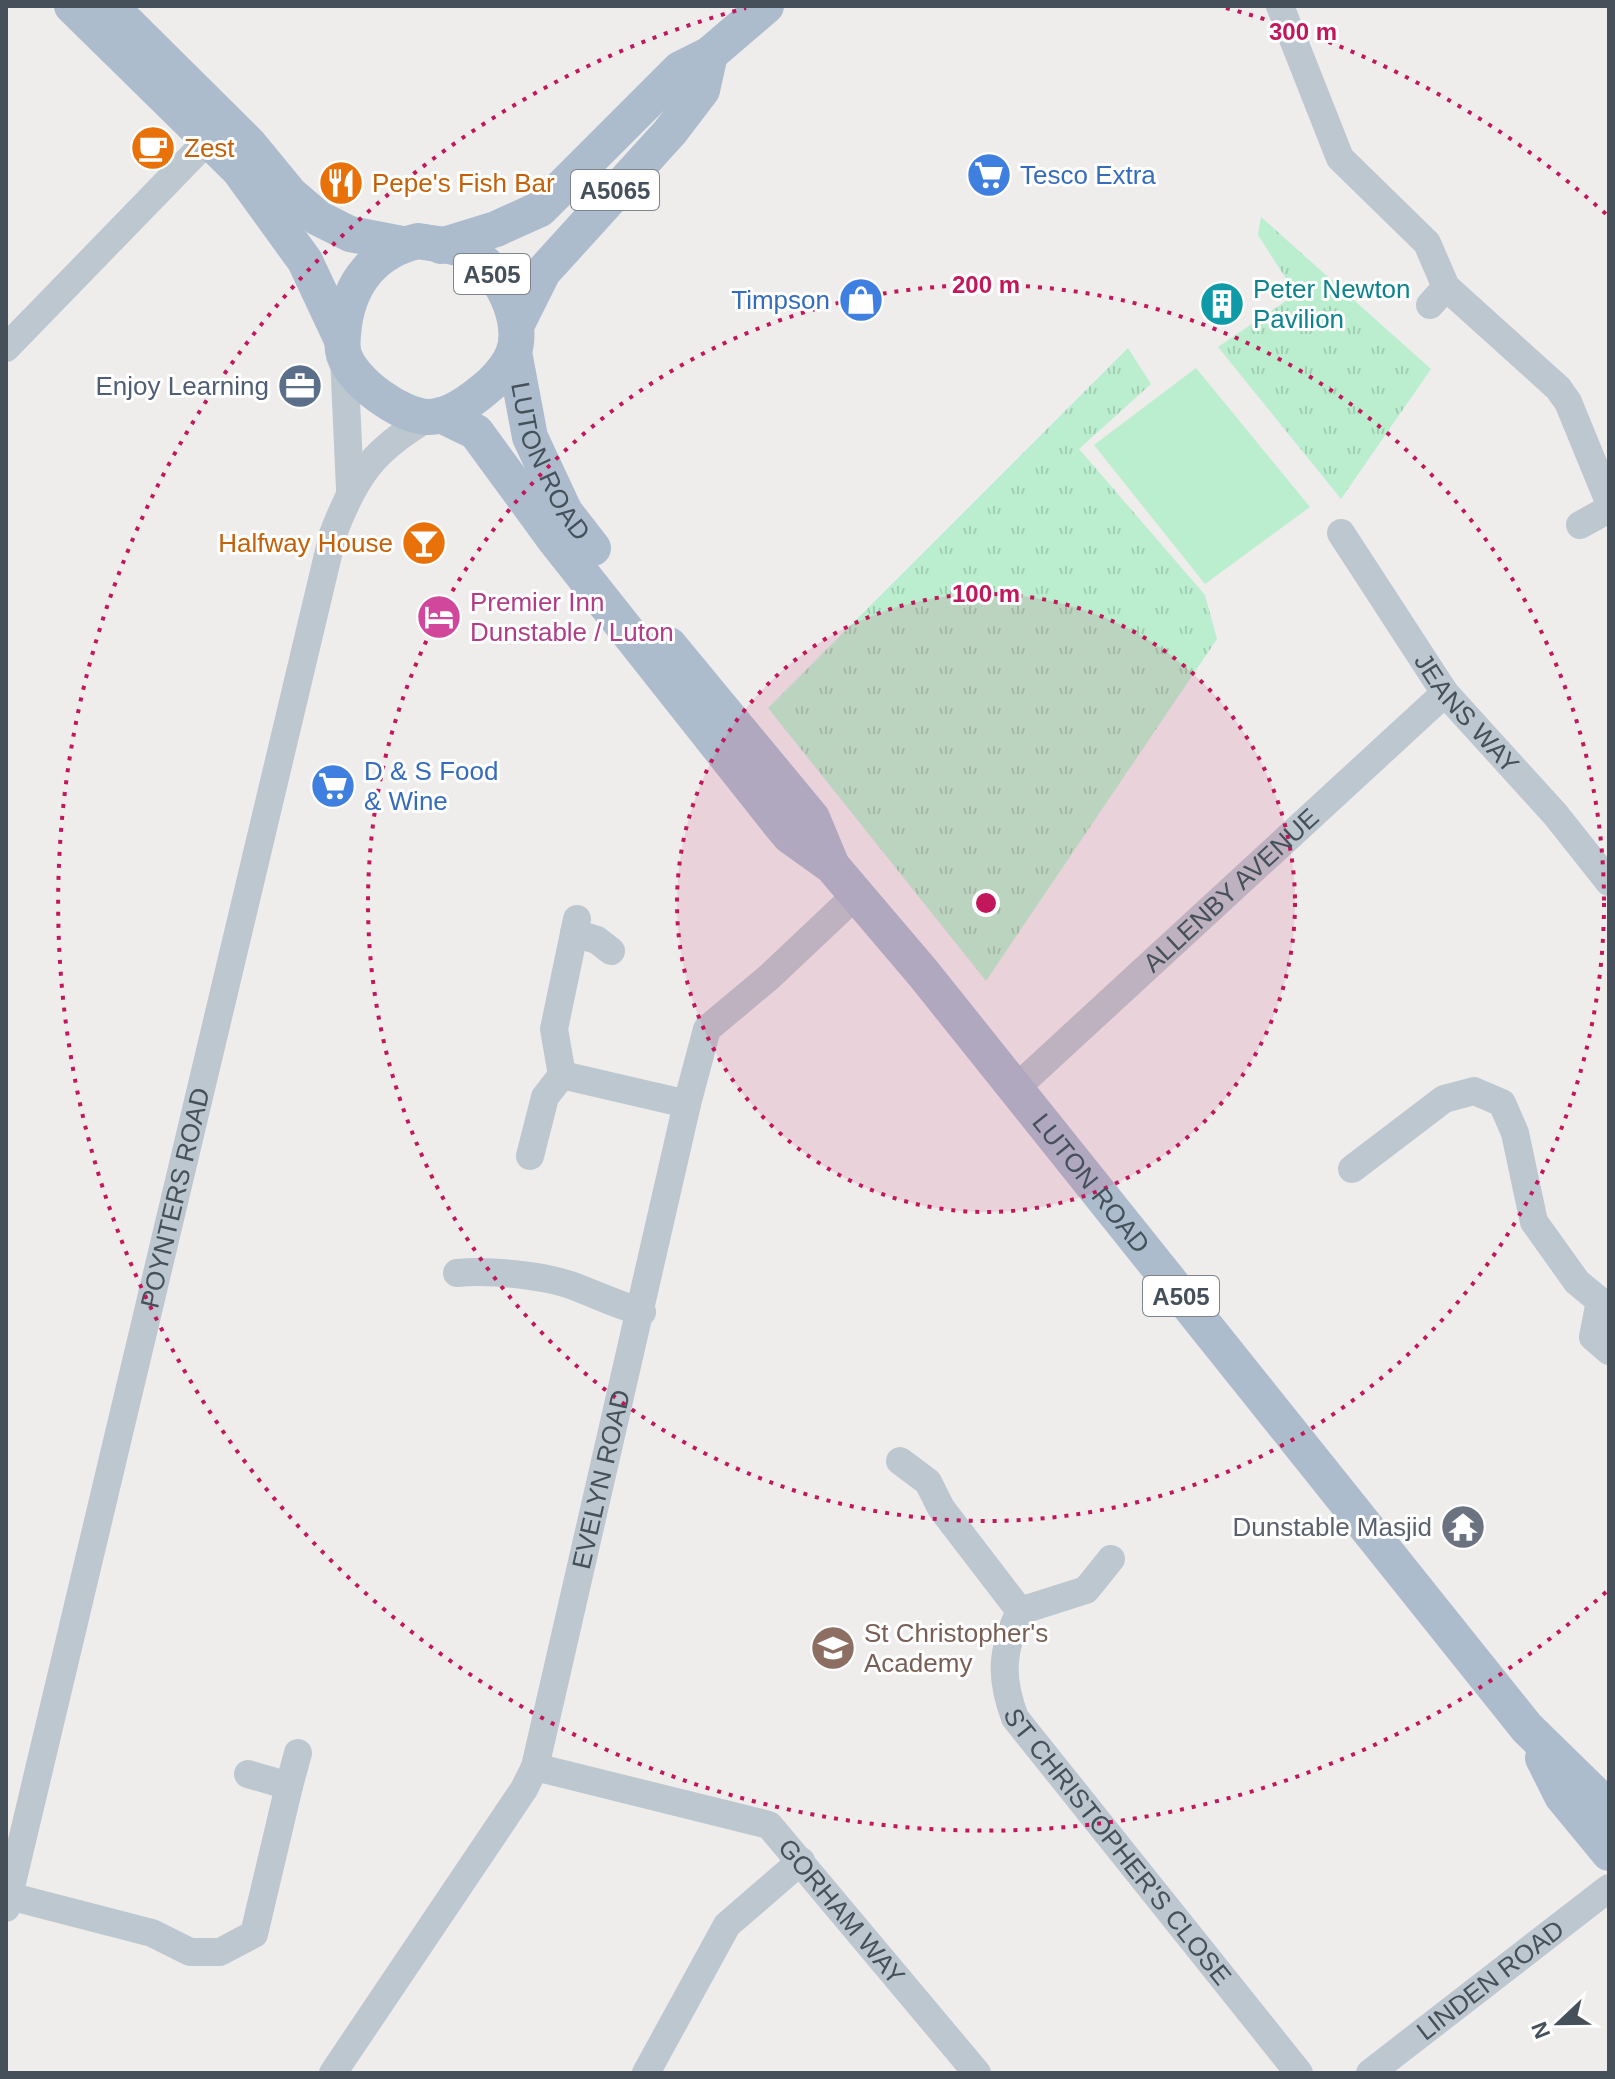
<svg xmlns="http://www.w3.org/2000/svg" width="1615" height="2079" viewBox="0 0 1615 2079" font-family="Helvetica,sans-serif">
<style>
.grass{fill:url(#grass-tufts)}
.pitch{fill:#baeece}
.lines{fill:none;stroke-linecap:round;stroke-linejoin:round}
.minor{stroke:#bdc7cf;stroke-width:28}
.major{stroke:#acbccc;stroke-width:36}
.ring{fill:none;stroke:#c2185b;stroke-width:4;stroke-dasharray:4 8}
.labels{text-anchor:middle;dominant-baseline:central;stroke-width:6;stroke-linejoin:round;paint-order:stroke}
.shield{fill:#fff;stroke:#7d848c;stroke-width:2}
.shield-label{font-size:24px;font-weight:bold;fill:#45505a}
.food-label{font-size:26px;fill:#c56008;stroke:#fff;text-anchor:start}
.shop-label{font-size:26px;fill:#366cbe;stroke:#fff;text-anchor:start}
.culture-label{font-size:26px;fill:#0d838f;stroke:#fff;text-anchor:start}
.service-label{font-size:26px;fill:#4e5e75;stroke:#fff;text-anchor:end}
.street-label{font-size:26px;fill:#45505a;stroke:#fff}
.hotel-label{font-size:26px;fill:#b23c85;stroke:#fff;text-anchor:start}
.worship-label{font-size:26px;fill:#5b616d;stroke:#fff;text-anchor:end}
.education-label{font-size:26px;fill:#785e54;stroke:#fff;text-anchor:start}
.centre{fill:#c2185b;stroke:#fff;stroke-width:4}
.ring-label{font-size:24px;text-anchor:middle;font-weight:bold;fill:#c2185b;stroke:#fff;stroke-width:6;stroke-linejoin:round;paint-order:stroke}
</style>
<defs>
<pattern id="grass-tufts" width="24" height="20" patternUnits="userSpaceOnUse" patternTransform="scale(2)"><rect width="24" height="20" fill="#baeece"/><path d="M3 7l-1-3M5 7V3M7 7l1-3M15 17l-1-3M17 17v-4M19 17l1-3" fill="none" stroke="#a1ceb3"/></pattern>
</defs>
<rect width="100%" height="100%" fill="#efecec"/>
<path class="grass" d="M1261,217L1431,369L1341,499L1218,347L1296,294L1258,235Z
M1128,348L1151,384L1079,449L1205,595L1217,639L986,981L768,708Z"/>
<path class="pitch" d="M1196,368L1310,507L1205,584L1094,445Z"/>
<g class="lines">
<g class="minor">
<path d="M1280,6L1340,158L1427,243L1446,287L1558,388L1568,402L1609,502"/>
<path d="M1430,305L1446,287"/>
<path d="M6,348L208,140"/>
<path d="M344,356L350,489"/>
<path d="M1580,525L1609,509"/>
<path id="s1" d="M1341,533L1445,693L1555,814L1609,882"/>
<path d="M574,933L597,940L611,951"/>
<path d="M562,1075L687,1104"/>
<path id="s2" d="M1016,1088L1445,693"/>
<path d="M530,1156L545,1097L562,1075L554,1029L577,919"/>
<path d="M1352,1169L1444,1099L1474,1091L1502,1103L1515,1133L1534,1222L1577,1282L1600,1301L1609,1303"/>
<path d="M457,1273C490,1270 545,1275 576,1287C599,1296 618,1305 642,1312"/>
<path d="M1600,1301L1593,1337L1609,1351"/>
<path d="M900,1461L928,1482L941,1508L1020,1611"/>
<path id="s3" d="M1111,1559L1086,1590L1020,1611C1001,1651 1000,1678 1015,1718L1299,2073"/>
<path id="s4" d="M535,1767L769,1825L977,2073"/>
<path d="M289,1786L298,1753"/>
<path d="M9,1896L152,1933L190,1952H220L254,1934L289,1786L248,1774"/>
<path id="s5" d="M6,1908L333,534C355,476 373,450 428,418"/>
<path id="s6" d="M333,2073L524,1789L535,1767L687,1104L707,1029L768,978L856,895"/>
<path d="M646,2073L727,1925L801,1861"/>
<path id="s7" d="M1370,2073L1609,1888"/>
</g>
<g class="major">
<path d="M72,6L239,170L305,261L342,340"/>
<path d="M110,6L249,144L290,194L318,218L350,234L402,244"/>
<path d="M418,241C434,244 457,245 471,253C500,269 526,322 513,354C509,364 500,375 492,383C476,397 452,417 429,417C401,417 353,382 344,355C341,345 343,335 344,325C350,282 375,251 418,241Z"/>
<path d="M441,246L496,229L540,209L680,69L710,54L766,6"/>
<path d="M516,326L543,272L670,132L702,90L710,54"/>
<path id="s8" d="M514,352L530,437L565,512L593,548"/>
<path id="s9" d="M441,415L476,432L555,540L779,823L790,836L832,866L923,973L1527,1728L1609,1808"/>
<path d="M669,645L812,818L832,866"/>
<path d="M1543,1758L1562,1796L1609,1853"/>
</g>
</g>
<circle cx="986" cy="903" r="309" fill="#c2185b" fill-opacity=".12"/>
<g class="ring">
<circle cx="986" cy="903" r="309"/>
<circle cx="986" cy="903" r="618"/>
<path d="M1606 1592A927 927 0 1 1 746 8M1226 8A927 927 0 0 1 1606 214"/>
</g>
<defs>
<g id="cafe-disc" transform="scale(2.3)"><circle r="9.5" fill="#e8710a" stroke="#fff"/><path d="M-5.5-4.5H6V0H3Q3 3.5 0 3.5H-2.5Q-5.5 3.5-5.5 0ZM3-3.2v2h1.7v-2ZM-6 4.5H4V6H-6Z" fill="#fff"/></g>
<g id="supermarket-disc" transform="scale(2.3)"><circle r="9.5" fill="#3f7fe0" stroke="#fff"/><path d="M-6-5.5h2.5l.6 2H6L4.5 2H-2.5L-4.4-4H-6ZM-1.5 3.2a1.3 1.3 0 1 0 .1 0ZM3 3.2a1.3 1.3 0 1 0 .1 0Z" fill="#fff"/></g>
<g id="restaurant-disc" transform="scale(2.3)"><circle r="9.5" fill="#e8710a" stroke="#fff"/><path d="M-5-6h1v4h1v-4h1v4h1v-4h1v5L-1.5 .5V6h-2V.5L-5-1ZM5-6V6H3V1.5H1.5Q1.5-4 5-6Z" fill="#fff"/></g>
<g id="shop-disc" transform="scale(2.3)"><circle r="9.5" fill="#3f7fe0" stroke="#fff"/><path d="M-5-2.5h2.3a2.7 3.5 0 0 1 5.4 0H5L5.5 6h-11ZM-1.5-2.5h3a1.5 2.3 0 0 0-3 0Z" fill="#fff"/></g>
<g id="building-disc" transform="scale(2.3)"><circle r="9.5" fill="#0f9aa8" stroke="#fff"/><path d="M-4-6H4V6H1V3H-1V6H-4ZM-2.5-4.3h1.7v1.8h-1.7ZM.8-4.3h1.7v1.8H.8ZM-2.5-1h1.7V.8h-1.7ZM.8-1h1.7V.8H.8Z" fill="#fff"/></g>
<g id="office-disc" transform="scale(2.3)"><circle r="9.5" fill="#5c6f8a" stroke="#fff"/><path d="M-6-3h4V-5.5h4V-3h4V5H-6ZM-1-4.5V-3h2v-1.5ZM-6 0V1H6V0Z" fill="#fff"/></g>
<g id="bar-disc" transform="scale(2.3)"><circle r="9.5" fill="#e8710a" stroke="#fff"/><path d="M-6-5H6L.8 .8V4.5H3.5V6h-7V4.5H-.8V.8Z" fill="#fff"/></g>
<g id="hotel-disc" transform="scale(2.3)"><circle r="9.5" fill="#d1479c" stroke="#fff"/><path d="M-6-4.5h1.5V1H6V5H4.5V3h-9V5H-6ZM-4 0a1.8 1.8 0 1 1 3.6 0ZM.5 0V-2.5h3Q6-2.5 6 0Z" fill="#fff"/></g>
<g id="temple-disc" transform="scale(2.3)"><circle r="9.5" fill="#6b7280" stroke="#fff"/><path d="M0-6L5-2H3V0L6.5 2.5H4V6H1.5V3h-3V6H-4V2.5H-6.5L-3 0V-2H-5Z" fill="#fff"/></g>
<g id="school-disc" transform="scale(2.3)"><circle r="9.5" fill="#8d6e63" stroke="#fff"/><path d="M0-5L7-2L0 1L-7-2ZM-4 1L0 2.5L4 1V4Q0 6-4 4Z" fill="#fff"/></g>
</defs>
<g fill-rule="evenodd">
<use href="#cafe-disc" x="153" y="148"/>
<use href="#supermarket-disc" x="989" y="175"/>
<use href="#restaurant-disc" x="341" y="183"/>
<use href="#shop-disc" x="861" y="300"/>
<use href="#building-disc" x="1222" y="304"/>
<use href="#office-disc" x="300" y="386"/>
<use href="#bar-disc" x="424" y="543"/>
<use href="#hotel-disc" x="439" y="617"/>
<use href="#supermarket-disc" x="333" y="786"/>
<use href="#temple-disc" x="1463" y="1527"/>
<use href="#school-disc" x="833" y="1648"/>
</g>
<g class="labels">
<g class="shield">
<rect x="571" y="170" width="88" height="40" rx="6"/>
<rect x="454" y="254" width="76" height="40" rx="6"/>
<rect x="1143" y="1276" width="76" height="40" rx="6"/>
</g>
<g class="shield-label">
<text x="615" y="190">A5065</text>
<text x="492" y="274">A505</text>
<text x="1181" y="1296">A505</text>
</g>
<g class="food-label">
<text x="184" y="148">Zest</text>
<text x="372" y="183">Pepe's Fish Bar</text>
<text x="393" y="543" text-anchor="end">Halfway House</text>
</g>
<g class="shop-label">
<text x="1020" y="175">Tesco Extra</text>
<text x="830" y="300" text-anchor="end">Timpson</text>
<text x="364" y="771">D &amp; S Food<tspan x="364" dy="30">&amp; Wine</tspan></text>
</g>
<g class="culture-label">
<text x="1253" y="289">Peter Newton<tspan x="1253" dy="30">Pavilion</tspan></text>
</g>
<g class="service-label">
<text x="269" y="386">Enjoy Learning</text>
</g>
<g class="street-label">
<text stroke="none"><textPath href="#s8" startOffset="116">LUTON ROAD</textPath></text>
<text stroke="none"><textPath href="#s1" startOffset="220">JEANS WAY</textPath></text>
<text stroke="none"><textPath href="#s2" startOffset="292">ALLENBY AVENUE</textPath></text>
<text stroke="none"><textPath href="#s9" startOffset="1012">LUTON ROAD</textPath></text>
<text stroke="none"><textPath href="#s5" startOffset="730">POYNTERS ROAD</textPath></text>
<text stroke="none"><textPath href="#s6" startOffset="662">EVELYN ROAD</textPath></text>
<text stroke="none"><textPath href="#s3" startOffset="384">ST CHRISTOPHER'S CLOSE</textPath></text>
<text stroke="none"><textPath href="#s4" startOffset="354">GORHAM WAY</textPath></text>
<text stroke="none"><textPath href="#s7" startOffset="152">LINDEN ROAD</textPath></text>
</g>
<g class="hotel-label">
<text x="470" y="602">Premier Inn<tspan x="470" dy="30">Dunstable / Luton</tspan></text>
</g>
<g class="worship-label">
<text x="1432" y="1527">Dunstable Masjid</text>
</g>
<g class="education-label">
<text x="864" y="1633">St Christopher's<tspan x="864" dy="30">Academy</tspan></text>
</g>
</g>
<circle cx="986" cy="903" r="12" class="centre"/>
<g class="ring-label">
<text x="1303" y="40">300 m</text>
<text x="986" y="293">200 m</text>
<text x="986" y="602">100 m</text>
</g>
<rect width="1615" height="2079" fill="none" stroke="#45505a" stroke-width="16"/>
<g transform="translate(1559 2023) rotate(248)" stroke="#ffffff" stroke-width="6" paint-order="stroke">
<path d="M0-6L14 30L0 20L-14 30Z" fill="#45505a"/>
<text y="-12" font-size="22" font-weight="bold" text-anchor="middle" fill="#45505a">N</text>
</g>
</svg>
